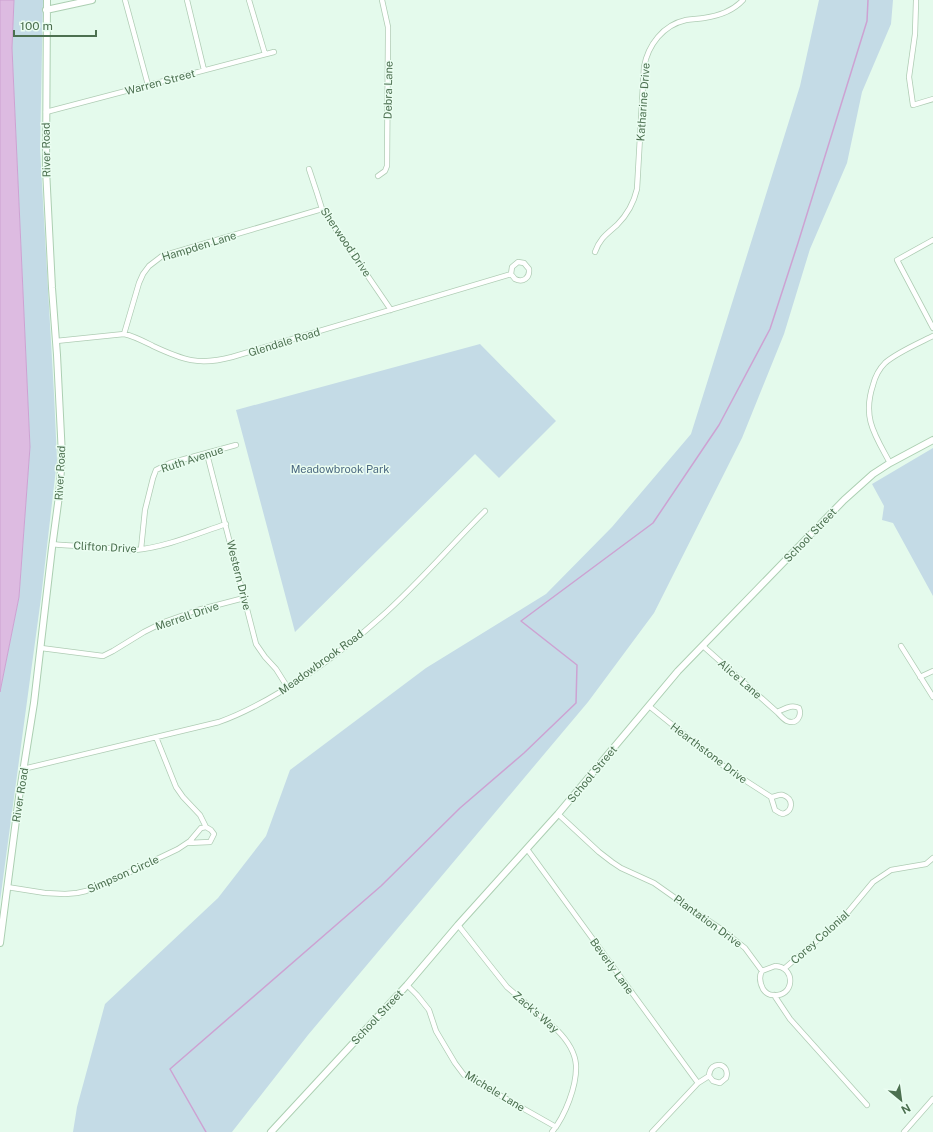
<svg xmlns="http://www.w3.org/2000/svg" width="933" height="1132" viewBox="0 0 933 1132" font-family="'Public Sans',sans-serif">
<style>
.green{fill:#c4dbe6}
.water{fill:#ddbbe1;stroke:#cda2d2}
.lines{fill:none;stroke-linecap:round;stroke-linejoin:round}
.stream{stroke:#cda2d2;stroke-width:1.5}
.street-casing{stroke:#afccb4;stroke-width:6}
.secondary-casing{stroke:#accfb2;stroke-width:8}
.street{stroke:#fff;stroke-width:4.5}
.secondary{stroke:#fff;stroke-width:6}
.labels{text-anchor:middle;dominant-baseline:central;stroke-width:3;stroke-linejoin:round;paint-order:stroke}
.street-label{font-size:11px;fill:#4c7050;stroke:#eafdf1}
.park-label{font-size:11px;fill:#4b6880;stroke:#eafdf1}
</style>
<rect width="100%" height="100%" fill="#e4faec"/>
<path class="green" d="M14,0H43L40,149L54,394L57,460L41,598L0,901V692L19,597L30,447L12,48Z
M819,0H893L891,24L862,92L847,163L810,249L784,334L742,438L654,613L588,702L308,1035L232,1132H73L77,1107L105,1004L218,898L266,836L290,770L426,668L546,594L612,527L691,434L800,86Z
M480,344L556,421L499,478L475,454L295,632L236,410Z
M933,448V596L893,523L882,520L884,506L872,484Z"/>
<path class="water" d="M0,0H14L12,48L30,447L19,597L0,692Z"/>
<g class="lines">
<path class="stream" d="M206,1132L170,1069L381,886L460,808L524,753L576,703L577,665L521,621L653,523L719,425L770,329L798,243L867,21L868,0"/>
<g class="street-casing">
<path id="street" d="M125,0L148,85
M187,0L204,70
M249,0L265,54
M916,1L915,34L909,77L913,105L933,99
M46,112L274,52
M309,169L317,193L322,209L391,310
M378,176L385,171L387,166L388,37V27L382,0
M933,240L897,260L933,328
M595,252C600,238 607,234 617,225C627,215 634,202 637,189L644,67C648,45 663,25 686,20C692,19 698,19 704,18C718,16 733,11 743,0
M124,334L139,283L143,274L149,266L162,256L322,209
M56,341L124,334C134,336 143,341 153,346C183,360 199,366 232,357L511,274L515,279C523,283 530,278 529,269L524,263L518,262L512,267L511,274
M207,454L256,644L265,657L276,669L288,688
M890,463C875,435 862,418 873,385C875,377 879,369 885,363C896,353 919,343 933,336
M52,544C69,546 85,546 101,547C112,548 124,551 135,550C166,547 196,534 226,524
M141,549L145,510L153,478L156,470L170,463L236,445
M703,646L777,712C785,709 791,704 799,708C802,716 797,725 787,721C783,719 780,715 777,712
M901,646L933,697
M41,648L103,656L113,651L144,632L164,622L198,610L244,598
M920,677L933,671
M649,706L726,768L771,797L775,810L780,813L783,814C793,811 794,799 783,795C779,794 775,797 771,797
M23,769L219,722C250,711 280,693 307,675C333,657 358,638 381,617C418,584 450,546 485,511
M558,814L599,852L612,862L621,868L654,883L688,907L721,929L745,948L762,971
M188,843L210,842L214,834L211,830L206,827
M527,849L698,1083
M7,887L45,893L65,894L77,893L86,891L109,882L178,849L190,841L201,828L206,827L200,815L183,797L176,787L156,737
M458,925L507,987L557,1030C566,1039 575,1052 576,1065C577,1086 565,1116 552,1132
M775,966C797,967 794,998 773,995C768,995 765,992 763,989C760,983 759,976 762,971Z
M785,968L843,918L873,882L891,870L926,864L933,858
M407,985L417,995L429,1010L436,1031L455,1063L464,1075L556,1127
M774,995L790,1019L867,1105
M652,1132L698,1083L709,1076C710,1059 731,1063 726,1078L720,1083L713,1081L709,1076
M904,1132L933,1099"/>
</g>
<g class="secondary-casing">
<path id="secondary" d="M46,10L92,0
M0,943L19,797L34,703L52,548L59,496L62,456L57,355L52,288L46,169L47,0
M271,1132L407,985L458,925L558,814L678,671L844,500L873,474L890,463L933,440"/>
</g>
<use href="#street" class="street"/>
<use href="#secondary" class="secondary"/>
</g>
<g class="labels">
<g class="street-label">
<text transform="translate(160 82) rotate(-15)">Warren Street</text>
<text transform="translate(388 90) rotate(-89)">Debra Lane</text>
<text transform="translate(643 102) rotate(-86)">Katharine Drive</text>
<text transform="translate(46 150) rotate(-91)">River Road</text>
<text transform="translate(346 242) rotate(56)">Sherwood Drive</text>
<text transform="translate(199 246) rotate(-17)">Hampden Lane</text>
<text transform="translate(284 342) rotate(-17)">Glendale Road</text>
<text transform="translate(192 459) rotate(-18)">Ruth Avenue</text>
<text transform="translate(60 473) rotate(-87)">River Road</text>
<text transform="translate(810 535) rotate(-46)">School Street</text>
<text transform="translate(105 547) rotate(3)">Clifton Drive</text>
<text transform="translate(239 575) rotate(76)">Western Drive</text>
<text transform="translate(187 616) rotate(-19)">Merrell Drive</text>
<text transform="translate(321 662) rotate(-36)">Meadowbrook Road</text>
<text transform="translate(740 679) rotate(41)">Alice Lane</text>
<text transform="translate(709 753) rotate(37)">Hearthstone Drive</text>
<text transform="translate(592 774) rotate(-50)">School Street</text>
<text transform="translate(20 795) rotate(-81)">River Road</text>
<text transform="translate(123 874) rotate(-24)">Simpson Circle</text>
<text transform="translate(708 921) rotate(36)">Plantation Drive</text>
<text transform="translate(820 937) rotate(-42)">Corey Colonial</text>
<text transform="translate(612 966) rotate(54)">Beverly Lane</text>
<text transform="translate(536 1012) rotate(41)">Zack's Way</text>
<text transform="translate(377 1017) rotate(-47)">School Street</text>
<text transform="translate(495 1091) rotate(31)">Michele Lane</text>
</g>
<g class="park-label">
<text x="340" y="469">Meadowbrook Park</text>
</g>
</g>
<g transform="translate(901 1100) rotate(151)" stroke="#eafdf1" stroke-width="3" paint-order="stroke">
<path d="M0-3L7 15L0 10L-7 15Z" fill="#4c7050"/>
<text y="-6" font-size="11" font-weight="bold" text-anchor="middle" fill="#4c7050">N</text>
</g>
<path d="M14 30v6h82v-6" fill="none" stroke="#4c7050" stroke-width="2"/>
<text x="20" y="30" font-size="12" fill="#4c7050" stroke="#eafdf1" stroke-width="3" paint-order="stroke">100 m</text>
</svg>
